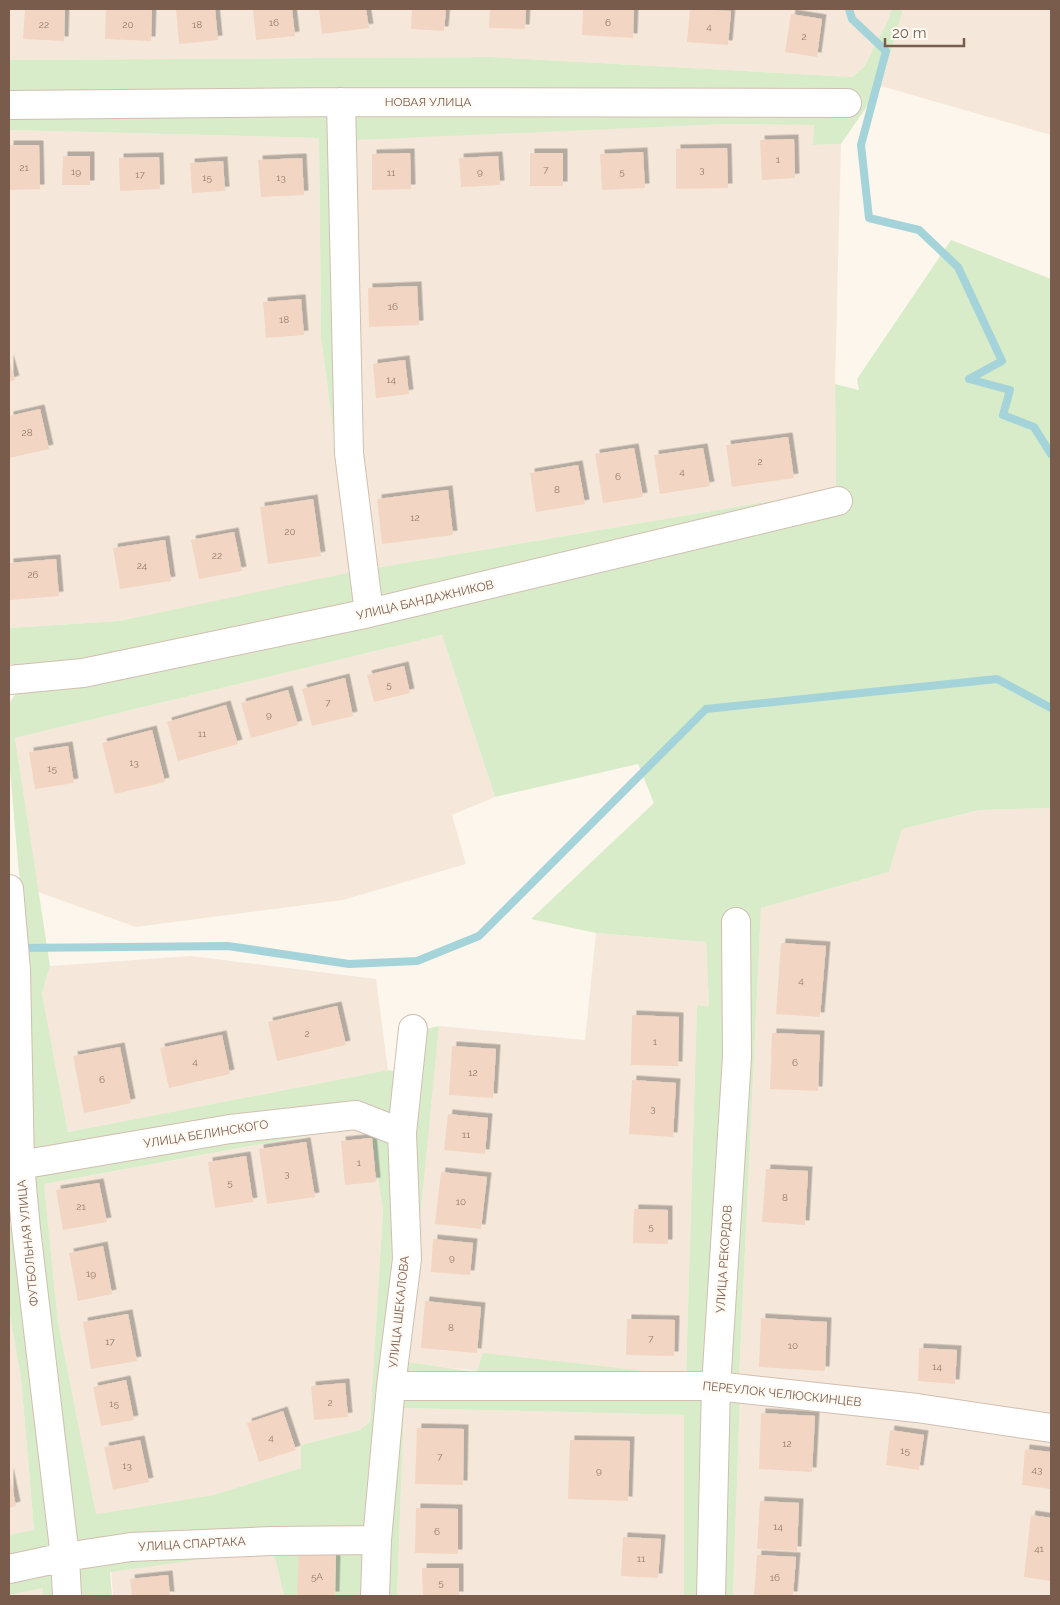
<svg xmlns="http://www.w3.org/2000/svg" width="1060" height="1605" viewBox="0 0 1060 1605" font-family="Raleway,sans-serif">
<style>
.residential{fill:#f5e8da}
.green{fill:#d8ecc9;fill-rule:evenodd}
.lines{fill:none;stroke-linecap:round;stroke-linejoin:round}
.stream{stroke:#a5d3da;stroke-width:8}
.building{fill:#f3d5c3;filter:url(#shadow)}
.minor-casing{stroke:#d1beb0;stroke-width:30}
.minor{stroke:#fff;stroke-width:28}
.labels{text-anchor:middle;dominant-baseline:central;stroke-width:4.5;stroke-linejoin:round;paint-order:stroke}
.number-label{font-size:10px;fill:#987a6a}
.street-label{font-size:12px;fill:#7a5c4d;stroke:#fffaf3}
</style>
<defs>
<filter id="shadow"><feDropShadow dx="4.5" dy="-4.5" stdDeviation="0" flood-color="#0004"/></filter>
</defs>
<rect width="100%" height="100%" fill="#fdf6ec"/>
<path class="residential" d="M9,9H891L889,18L864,67L852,77L491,57L9,60Z
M903,9H1051V135L881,86Z
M727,124L814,125L813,145L841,144L835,384L836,490L375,568L357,414L356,139Z
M9,130L319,138L321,338L352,573L119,621L9,628Z
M442,635L495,797L452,815L466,864L343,900L136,927L38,892L15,738Z
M1051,808V1416L739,1379L761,908L889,872L902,829L980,810Z
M596,933L706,942L709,1006L697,1005L686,1376L480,1371L405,1363L439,1026L585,1040Z
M191,956L376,979L388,1070L68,1132L42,993L50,966Z
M355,1127L370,1133L372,1138L383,1210L370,1422L360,1430L301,1445V1468L213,1495L96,1514L58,1322L44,1184Z
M9,1310L21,1378L34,1531L9,1535Z
M740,1398L1051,1441V1596H733Z
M404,1408L684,1415V1596H397Z
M273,1550L284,1596H113L111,1570Z
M43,1588V1596H9V1595Z"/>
<path class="green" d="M891,9H903L881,86L841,144L813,145L814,125L727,124L356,140L357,414L375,568L836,490L835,384L859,390L857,379L951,240L1051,279V808L980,810L902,829L889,872L761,908L739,1379L726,1375L730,1057L708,1373L686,1376L697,1005L709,1006L706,942L596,933L531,919L654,803L638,764L495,797L442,635L15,738L50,966L42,993L68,1132L388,1070L403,1073L397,1127L356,1109L30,1155L27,965L9,759V704L19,689L379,604L353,452L347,109L9,99V60L491,57L852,77L864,67L889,18Z
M337,110L363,609L82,662L18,667L9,663V628L119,621L352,572L321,338L319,138L9,130V112Z
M439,1026L406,1362L477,1372L483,1353L682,1375L398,1380L418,1031Z
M356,1120L395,1139L400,1261L370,1532L75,1547L31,1170ZM354,1127L370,1133L372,1139L383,1210L370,1422L360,1430L301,1445V1468L213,1495L96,1514L58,1322L44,1184Z
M9,1225L18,1233L53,1551L9,1561V1535L34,1530L21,1378L9,1310Z
M396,1392L704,1396L702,1596H684V1415L404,1408L397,1596H382Z
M723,1394L917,1417L1051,1441L740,1398L733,1596H718Z
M370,1546L368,1596H284L273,1550Z
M267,1550L110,1572L112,1596H79L78,1564Z
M56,1568L58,1596H43V1588L9,1595V1577Z"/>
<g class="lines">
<path class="stream" d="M849,9L852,19L886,51L861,145L869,218L919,230L958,267L1002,361L969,379L1010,390L1003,415L1034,427L1051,454
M18,948L228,946L349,964L417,961L479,936L706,709L997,679L1051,708"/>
</g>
<path class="building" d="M25,9H65L64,41L23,39Z
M106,9H152L151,41L105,39Z
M176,9H215L218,40L179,44Z
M253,9H292L295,36L256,40Z
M319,9H366L369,28L322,34Z
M412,9H446L444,31L411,29Z
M490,9H526L525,29L489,28Z
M583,9H634L633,38L582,35Z
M690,9L731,11L728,45L687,42Z
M791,14L822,19L817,57L785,52Z
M794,139L795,178L762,180L760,140Z
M9,145H39L40,189L9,190Z
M727,148L728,188L676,189V149Z
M643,152L645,188L602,190L600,154Z
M410,153L411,189L372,190V154Z
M530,153H563V186H530Z
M63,156H90V185H62Z
M498,156L500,185L461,187L459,158Z
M159,157L160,189L120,191L119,158Z
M302,158L304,195L261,197L258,160Z
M223,161L225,191L192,193L190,163Z
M417,286L419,325L369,327L368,288Z
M301,299L304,335L266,338L263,302Z
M9,359L15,380L9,382Z
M405,360L409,394L376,398L373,364Z
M40,409L49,449L9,458V416Z
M788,437L794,478L732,487L726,445Z
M634,448L643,497L603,503L595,454Z
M703,448L710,486L660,494L654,455Z
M578,465L585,504L536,512L530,473Z
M448,490L453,535L382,544L377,499Z
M313,499L321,556L268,564L260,507Z
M234,532L242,571L199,579L191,540Z
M165,540L171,581L120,589L113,548Z
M56,559L59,596L10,600L9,563Z
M404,666L410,693L374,702L367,675Z
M345,678L353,716L312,726L302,689Z
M288,690L298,725L251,738L241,703Z
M226,705L238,744L178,761L167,722Z
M152,730L165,782L115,794L102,743Z
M68,746L74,783L35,789L29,752Z
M781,943L826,946L820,1017L776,1014Z
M337,1006L346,1045L277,1061L268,1022Z
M632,1015L679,1017L678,1066L631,1065Z
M772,1033L820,1035L818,1091L770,1089Z
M222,1035L230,1074L169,1088L160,1048Z
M452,1046L496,1049L493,1098L449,1095Z
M120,1047L131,1103L84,1113L73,1056Z
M632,1080L676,1083L673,1137L629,1134Z
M448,1114L488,1118L485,1154L444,1150Z
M372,1138L376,1182L345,1185L341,1141Z
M306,1142L315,1197L267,1204L259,1149Z
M246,1156L253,1202L215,1208L208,1162Z
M766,1169L808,1171L805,1225L762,1222Z
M441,1172L487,1177L481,1229L435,1224Z
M99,1183L107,1222L63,1230L56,1190Z
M634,1209L668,1210V1244L633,1243Z
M433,1239L473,1243L470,1275L431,1272Z
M103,1246L112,1294L78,1301L69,1253Z
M425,1301L481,1307L477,1353L421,1348Z
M128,1314L137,1361L91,1369L83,1322Z
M761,1318L827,1322L825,1371L759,1367Z
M627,1319L675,1320L674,1356L626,1355Z
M919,1348L957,1350L955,1384L918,1381Z
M126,1380L134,1420L101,1426L93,1387Z
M345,1383L348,1417L314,1420L311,1386Z
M283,1411L296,1450L259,1462L247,1423Z
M761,1413L815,1416L812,1472L759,1469Z
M417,1428L464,1429L463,1485L415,1484Z
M890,1430L924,1435L919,1470L886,1465Z
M140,1440L149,1482L113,1490L104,1447Z
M570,1440L630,1441L628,1501L568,1499Z
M1025,1449L1051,1452V1489L1022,1485Z
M9,1472L16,1506L9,1508Z
M760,1501L799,1503L797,1551L757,1549Z
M416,1508L458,1509V1554L415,1553Z
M1031,1515L1051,1518V1581L1024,1577Z
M623,1537L661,1539L658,1578L621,1576Z
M299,1553L336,1555L335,1596H297Z
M757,1555L796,1557L793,1596H754Z
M422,1568H459V1596H423Z
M168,1575L170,1596H132L130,1579Z"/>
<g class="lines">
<g class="minor-casing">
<path id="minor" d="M341,102L349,453L369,613
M9,105L341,102L847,103
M9,680L83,673L369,613L838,501
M9,889L16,970L20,1165L26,1229L65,1557L67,1596
M9,1169L20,1165L230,1129L356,1115L402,1133
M391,1386H716L917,1408L1051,1428
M9,1569L65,1557L131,1547L271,1541L377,1540
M375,1596L377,1540L391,1386L407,1259L402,1133L413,1029
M711,1596L716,1386L737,1057L736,922"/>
</g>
<use href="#minor" class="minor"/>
</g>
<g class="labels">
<g class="number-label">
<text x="274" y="22">16</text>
<text x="608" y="22">6</text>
<text x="44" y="24">22</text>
<text x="128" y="24">20</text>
<text x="197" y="24">18</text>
<text x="709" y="26">4</text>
<text x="804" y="36">2</text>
<text x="778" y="159">1</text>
<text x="24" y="167">21</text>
<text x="546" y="169">7</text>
<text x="702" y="169">3</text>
<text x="76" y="171">19</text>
<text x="480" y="171">9</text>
<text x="622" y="171">5</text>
<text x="391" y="172">11</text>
<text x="140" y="174">17</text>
<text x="207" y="177">15</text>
<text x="281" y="177">13</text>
<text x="393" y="306">16</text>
<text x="284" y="319">18</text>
<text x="391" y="379">14</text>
<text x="27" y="432">28</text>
<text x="760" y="461">2</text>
<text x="682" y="471">4</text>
<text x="618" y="476">6</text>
<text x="557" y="489">8</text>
<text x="415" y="517">12</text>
<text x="290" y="531">20</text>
<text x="217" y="555">22</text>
<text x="142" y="565">24</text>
<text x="33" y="574">26</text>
<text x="389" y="684">5</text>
<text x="328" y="702">7</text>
<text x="269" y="714">9</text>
<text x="202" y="733">11</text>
<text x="134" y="762">13</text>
<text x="52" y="768">15</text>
<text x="801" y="980">4</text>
<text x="307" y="1033">2</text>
<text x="655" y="1041">1</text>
<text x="195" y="1061">4</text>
<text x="795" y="1062">6</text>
<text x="473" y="1072">12</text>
<text x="102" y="1079">6</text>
<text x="653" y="1108">3</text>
<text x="466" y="1134">11</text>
<text x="359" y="1162">1</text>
<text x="287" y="1173">3</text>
<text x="230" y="1182">5</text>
<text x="785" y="1197">8</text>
<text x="461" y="1201">10</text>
<text x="81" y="1206">21</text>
<text x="651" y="1226">5</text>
<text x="452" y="1257">9</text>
<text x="91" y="1273">19</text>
<text x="451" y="1327">8</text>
<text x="651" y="1338">7</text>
<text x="110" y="1341">17</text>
<text x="793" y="1345">10</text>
<text x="937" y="1366">14</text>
<text x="330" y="1402">2</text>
<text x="114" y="1403">15</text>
<text x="271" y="1437">4</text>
<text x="787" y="1443">12</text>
<text x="905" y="1450">15</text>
<text x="440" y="1456">7</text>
<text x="127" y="1465">13</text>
<text x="1037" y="1469">43</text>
<text x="599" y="1470">9</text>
<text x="778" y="1526">14</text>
<text x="437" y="1531">6</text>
<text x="1039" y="1548">41</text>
<text x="641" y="1558">11</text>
<text x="317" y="1576">5А</text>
<text x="775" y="1577">16</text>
<text x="441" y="1582">5</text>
</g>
<g class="street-label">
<text x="428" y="102">НОВАЯ УЛИЦА</text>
<text transform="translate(425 600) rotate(-13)">УЛИЦА БАНДАЖНИКОВ</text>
<text transform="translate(206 1134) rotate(-9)">УЛИЦА БЕЛИНСКОГО</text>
<text transform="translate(28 1243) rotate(-96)">ФУТБОЛЬНАЯ УЛИЦА</text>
<text transform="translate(724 1259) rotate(-86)">УЛИЦА РЕКОРДОВ</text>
<text transform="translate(399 1312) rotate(-84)">УЛИЦА ШЕКАЛОВА</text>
<text transform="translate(782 1394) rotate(6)">ПЕРЕУЛОК ЧЕЛЮСКИНЦЕВ</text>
<text transform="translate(192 1544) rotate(-3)">УЛИЦА СПАРТАКА</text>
</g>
</g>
<rect width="1060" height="1605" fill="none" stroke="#7a5c4d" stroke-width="20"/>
<path d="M885 38v8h79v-8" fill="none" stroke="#7a5c4d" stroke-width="2.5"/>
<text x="892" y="38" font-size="15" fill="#7a5c4d" stroke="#fffaf3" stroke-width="4" paint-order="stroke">20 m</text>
</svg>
